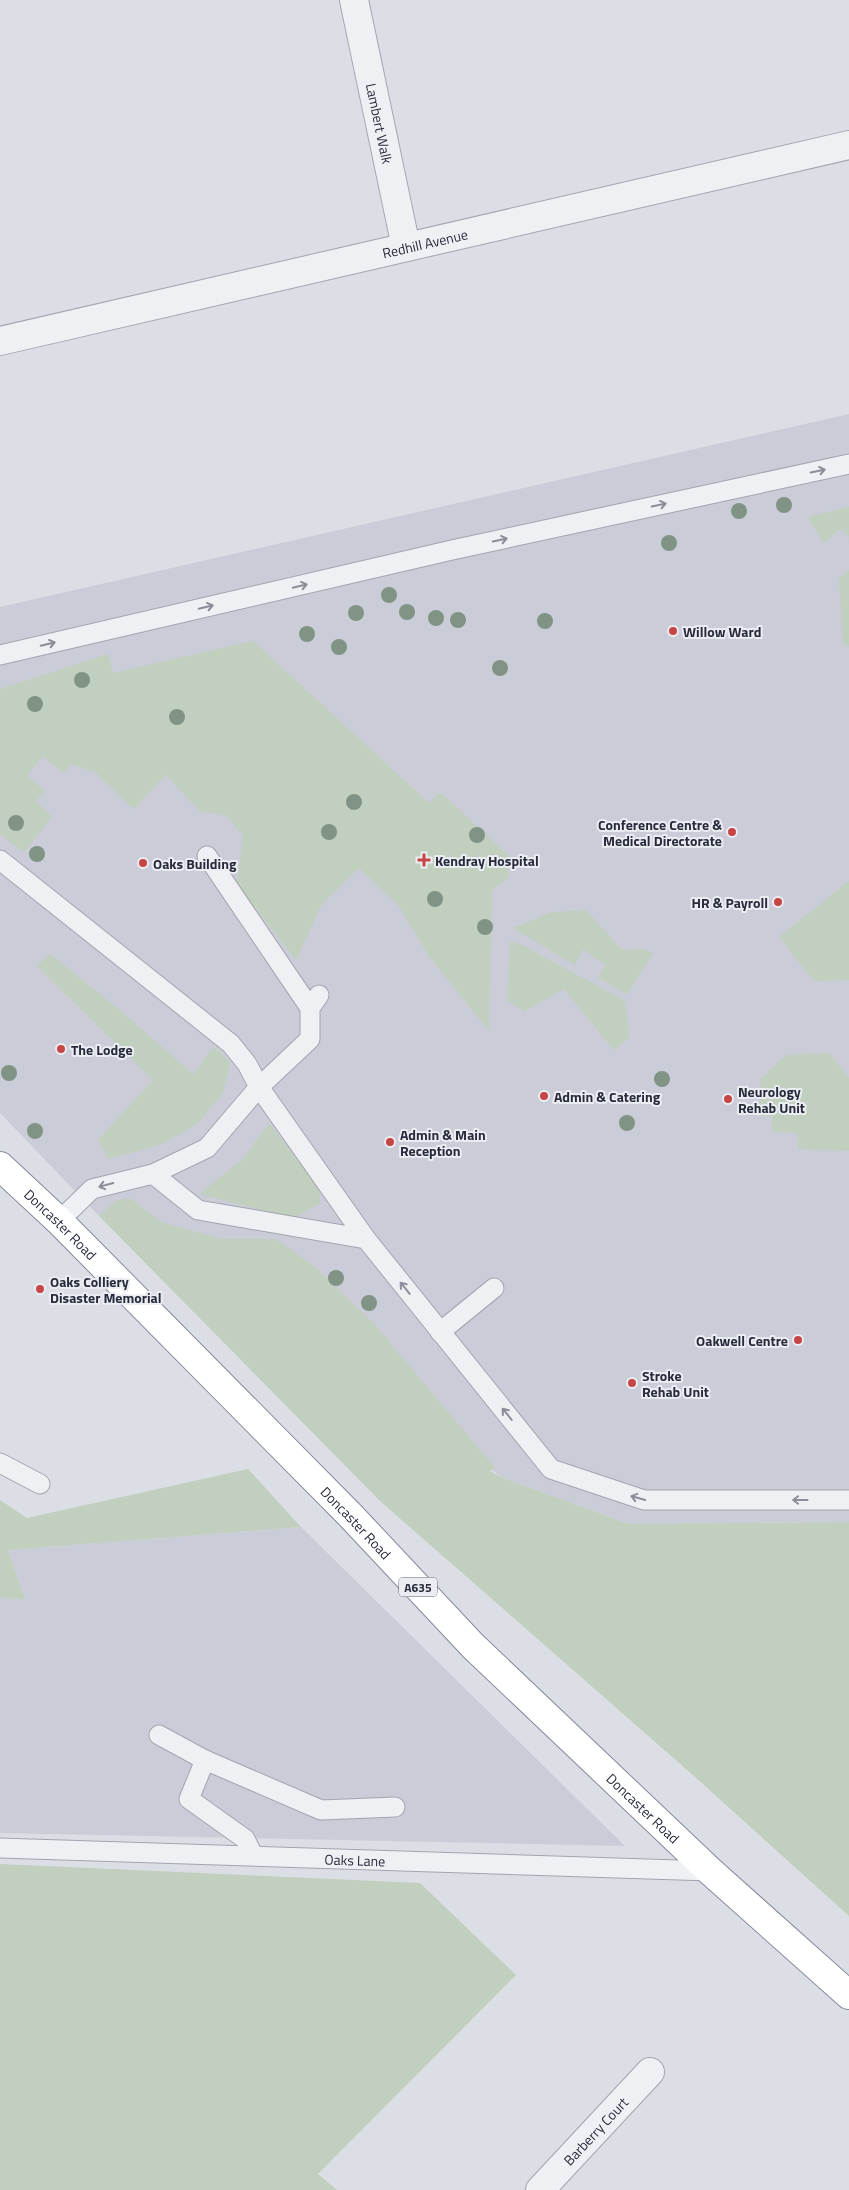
<svg xmlns="http://www.w3.org/2000/svg" width="849" height="2190" viewBox="0 0 849 2190" font-family="'Titillium Web',sans-serif">
<style>
.built{fill:#cacdd7}
.green{fill:#c0cfbe}
.lines{fill:none;stroke-linecap:round;stroke-linejoin:round}
.service-casing{stroke:#a2a5af;stroke-width:21}
.minor-casing{stroke:#a2a5af;stroke-width:30}
.trunk-casing{stroke:#848a9b;stroke-width:30}
.service{stroke:#eff0f4;stroke-width:19}
.minor{stroke:#eff0f4;stroke-width:28}
.trunk{stroke:#fff;stroke-width:28}
.tree{fill:#819385}
.oneway{stroke:#8b8e98}
.poi-dot{fill:#c64545;stroke:#ebedf3;stroke-width:2}
.labels{text-anchor:middle;dominant-baseline:central;stroke-width:4;stroke-linejoin:round;paint-order:stroke}
.shield{fill:#ebedf3;stroke:#626572;stroke-width:1}
.shield-label{font-size:12px;font-weight:bold;fill:#272b3b}
.street-label{font-size:14px;fill:#272b3b;stroke:#ebedf3}
.poi-label{font-size:14px;font-weight:bold;fill:#272b3b;stroke:#ebedf3;text-anchor:start}
</style>
<rect width="100%" height="100%" fill="#dcdee6"/>
<path class="built" d="M849,414V1522L629,1524L503,1478L117,1201L99,1216L0,1113V607Z
M301,1527L625,1846L0,1833V1598L25,1599L8,1550Z"/>
<path class="green" d="M849,507V537L842,528L823,543L808,517Z
M849,570V646L843,644L839,578Z
M253,641L429,803L440,792L509,856L508,878L492,890L489,1031L429,956L398,905L359,868L322,904L296,960L237,885L243,835L225,815L200,811L166,775L134,809L95,772L71,764L63,773L43,756L27,775L44,791L36,801L52,817L24,852L0,834V689L108,654L113,673Z
M849,881V980L814,981L779,937Z
M586,910L622,950L643,949L653,953L627,994L598,978L605,965L583,949L575,965L513,928L552,912Z
M510,942L520,944L625,1001L629,1038L614,1050L564,989L524,1011L508,1001Z
M50,954L116,1007L193,1074L214,1047L230,1062L223,1093L196,1125L159,1145L108,1159L98,1140L153,1080L37,966Z
M829,1053L849,1078V1151L798,1149V1133L772,1132V1116H760V1080L786,1055Z
M269,1123L320,1190V1203L294,1218L199,1194L243,1159Z
M131,1199L161,1222L221,1239H275L313,1265L376,1326L495,1468L490,1471L503,1478L629,1524L849,1522V1916L694,1776L380,1501L99,1216L117,1200Z
M248,1469L301,1527L8,1550L25,1599L0,1598V1500L27,1518Z
M0,1864L420,1883L516,1975L318,2174L337,2190H0Z"/>
<g class="lines">
<g class="service-casing">
<g id="service">
<path d="M0,655L452,550L849,464"/>
<path d="M207,856L310,1008"/>
<path d="M0,860L231,1044L247,1064L259,1087L366,1239"/>
<path d="M153,1174L198,1210L366,1239L551,1469L644,1500H849"/>
<path d="M59,1221L92,1189L153,1174L207,1148L259,1087L310,1039V1008L319,995"/>
<path d="M440,1332L494,1288"/>
<path d="M0,1463L40,1484"/>
<path d="M159,1735L205,1760L321,1810L395,1807"/>
<path d="M205,1760L189,1799L245,1839L253,1855"/>
<path id="s1" d="M0,1848L710,1871"/>
</g>
</g>
<g class="minor-casing">
<g id="minor">
<path id="s2" d="M354,0L406,247"/>
<path id="s3" d="M0,341L849,145"/>
<path id="s4" d="M540,2190L650,2072"/>
</g>
</g>
<g class="trunk-casing">
<g id="trunk">
<path id="s5" d="M0,1166L59,1221L350,1515L473,1646L710,1871L849,1995"/>
</g>
</g>
<use href="#service" class="service"/>
<use href="#minor" class="minor"/>
<use href="#trunk" class="trunk"/>
</g>
<g class="tree">
<circle cx="784" cy="505" r="8"/>
<circle cx="739" cy="511" r="8"/>
<circle cx="669" cy="543" r="8"/>
<circle cx="389" cy="595" r="8"/>
<circle cx="407" cy="612" r="8"/>
<circle cx="356" cy="613" r="8"/>
<circle cx="436" cy="618" r="8"/>
<circle cx="458" cy="620" r="8"/>
<circle cx="545" cy="621" r="8"/>
<circle cx="307" cy="634" r="8"/>
<circle cx="339" cy="647" r="8"/>
<circle cx="500" cy="668" r="8"/>
<circle cx="82" cy="680" r="8"/>
<circle cx="35" cy="704" r="8"/>
<circle cx="177" cy="717" r="8"/>
<circle cx="354" cy="802" r="8"/>
<circle cx="16" cy="823" r="8"/>
<circle cx="329" cy="832" r="8"/>
<circle cx="477" cy="835" r="8"/>
<circle cx="37" cy="854" r="8"/>
<circle cx="435" cy="899" r="8"/>
<circle cx="485" cy="927" r="8"/>
<circle cx="9" cy="1073" r="8"/>
<circle cx="662" cy="1079" r="8"/>
<circle cx="627" cy="1123" r="8"/>
<circle cx="35" cy="1131" r="8"/>
<circle cx="336" cy="1278" r="8"/>
<circle cx="369" cy="1303" r="8"/>
</g>
<defs><path id="oneway-shaft" d="M-6 0H5M1.5-3L5.5 0L1.5 3" fill="none" stroke-width="1.6" stroke-linecap="round" stroke-linejoin="round" transform="scale(1.25)"/></defs>
<g class="oneway">
<use href="#oneway-shaft" transform="translate(818 471) rotate(-12)"/>
<use href="#oneway-shaft" transform="translate(659 505) rotate(-12)"/>
<use href="#oneway-shaft" transform="translate(500 540) rotate(-12)"/>
<use href="#oneway-shaft" transform="translate(300 586) rotate(-13)"/>
<use href="#oneway-shaft" transform="translate(206 607) rotate(-13)"/>
<use href="#oneway-shaft" transform="translate(48 644) rotate(-13)"/>
<use href="#oneway-shaft" transform="translate(106 1185) rotate(165)"/>
<use href="#oneway-shaft" transform="translate(405 1288) rotate(-129)"/>
<use href="#oneway-shaft" transform="translate(507 1414) rotate(-129)"/>
<use href="#oneway-shaft" transform="translate(638 1498) rotate(-164)"/>
<use href="#oneway-shaft" transform="translate(800 1500) rotate(-180)"/>
</g>
<g class="poi-dot">
<circle cx="673" cy="631" r="5"/>
<circle cx="732" cy="832" r="5"/>
<path d="M421.5 852.5h5v5h5v5h-5v5h-5v-5h-5v-5h5z"/>
<circle cx="143" cy="863" r="5"/>
<circle cx="778" cy="902" r="5"/>
<circle cx="61" cy="1049" r="5"/>
<circle cx="544" cy="1096" r="5"/>
<circle cx="728" cy="1099" r="5"/>
<circle cx="390" cy="1142" r="5"/>
<circle cx="40" cy="1289" r="5"/>
<circle cx="798" cy="1340" r="5"/>
<circle cx="632" cy="1383" r="5"/>
</g>
<g class="labels">
<rect class="shield" x="399" y="1577.5" width="38" height="19" rx="4"/>
<g class="shield-label">
<text x="418" y="1587">A635</text>
</g>
<g class="street-label">
<text stroke="none"><textPath href="#s2" startOffset="126">Lambert Walk</textPath></text>
<text stroke="none"><textPath href="#s3" startOffset="436">Redhill Avenue</textPath></text>
<text stroke="none"><textPath href="#s5" startOffset="84">Doncaster Road</textPath></text>
<text stroke="none"><textPath href="#s5" startOffset="504">Doncaster Road</textPath></text>
<text stroke="none"><textPath href="#s5" startOffset="909">Doncaster Road</textPath></text>
<text stroke="none"><textPath href="#s1" startOffset="355">Oaks Lane</textPath></text>
<text stroke="none"><textPath href="#s4" startOffset="81">Barberry Court</textPath></text>
</g>
<g class="poi-label">
<text x="683" y="631">Willow Ward</text>
<text x="722" y="824" text-anchor="end">Conference Centre &amp;<tspan x="722" dy="16">Medical Directorate</tspan></text>
<text x="435" y="860">Kendray Hospital</text>
<text x="153" y="863">Oaks Building</text>
<text x="768" y="902" text-anchor="end">HR &amp; Payroll</text>
<text x="71" y="1049">The Lodge</text>
<text x="738" y="1091">Neurology<tspan x="738" dy="16">Rehab Unit</tspan></text>
<text x="554" y="1096">Admin &amp; Catering</text>
<text x="400" y="1134">Admin &amp; Main<tspan x="400" dy="16">Reception</tspan></text>
<text x="50" y="1281">Oaks Colliery<tspan x="50" dy="16">Disaster Memorial</tspan></text>
<text x="788" y="1340" text-anchor="end">Oakwell Centre</text>
<text x="642" y="1375">Stroke<tspan x="642" dy="16">Rehab Unit</tspan></text>
</g>
</g>
</svg>
